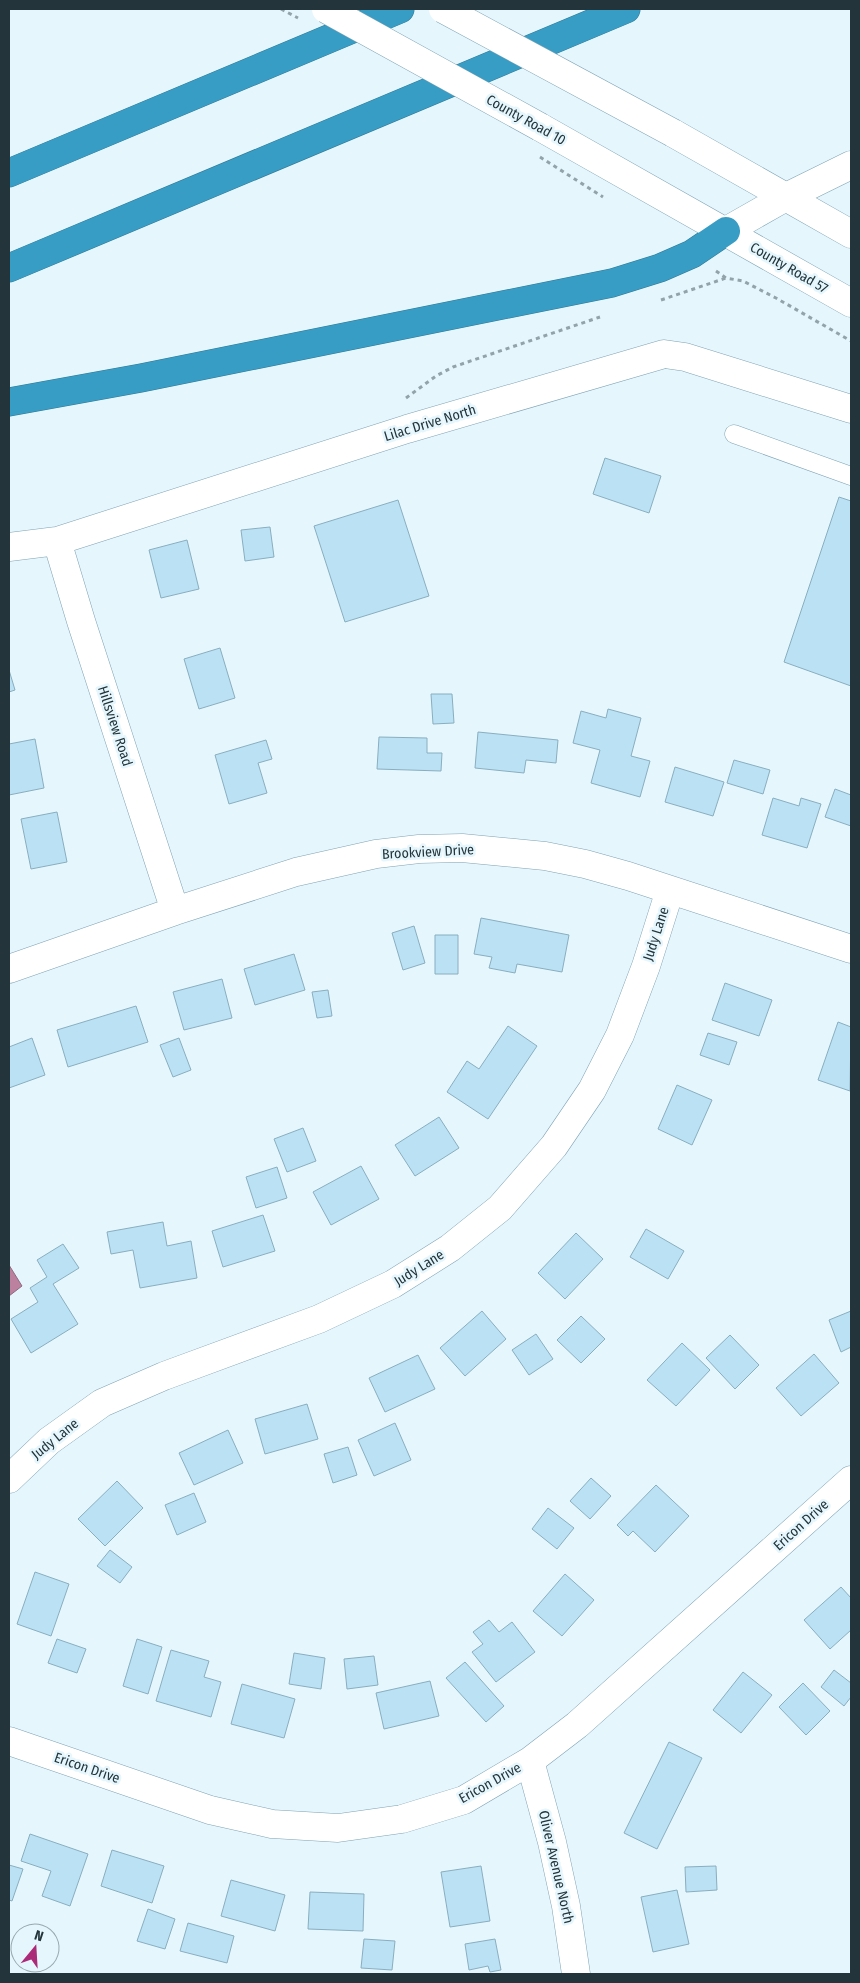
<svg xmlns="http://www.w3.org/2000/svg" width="860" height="1983" viewBox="0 0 860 1983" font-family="'Fira Sans Condensed',sans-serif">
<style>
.water{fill:#bc819f;stroke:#8e6a81}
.building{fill:#bbe2f4;stroke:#88aec0}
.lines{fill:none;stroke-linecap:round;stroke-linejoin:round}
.lane-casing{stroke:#7ea3b5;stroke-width:19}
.street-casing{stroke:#7ea3b5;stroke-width:29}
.secondary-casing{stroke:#7ea3b5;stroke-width:29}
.highway-casing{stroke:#307895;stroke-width:29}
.path{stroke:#93a3aa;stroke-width:3;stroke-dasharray:4 4;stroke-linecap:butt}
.lane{stroke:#fff;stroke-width:18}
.street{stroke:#fff;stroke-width:28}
.secondary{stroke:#fff;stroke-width:28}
.highway{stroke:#379dc5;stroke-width:28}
.secondary-bridge-casing{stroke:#7ea3b5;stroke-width:29;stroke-linecap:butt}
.path-bridge{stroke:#93a3aa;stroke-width:3;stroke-dasharray:4 4;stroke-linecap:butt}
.secondary-bridge{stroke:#fff;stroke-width:28}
.labels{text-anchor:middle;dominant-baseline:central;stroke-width:5;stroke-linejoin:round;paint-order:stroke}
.street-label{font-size:14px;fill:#24343b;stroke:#e6f6fd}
</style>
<rect width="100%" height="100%" fill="#e6f6fd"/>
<path class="water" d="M9,1265L22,1286L9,1296Z"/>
<path class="building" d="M605,458L661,476L649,513L593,494Z
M839,497L851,501V686L784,662Z
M398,500L429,596L345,622L314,526Z
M270,527L274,557L245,561L241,530Z
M187,540L199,589L161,598L149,550Z
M220,648L235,698L199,709L184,659Z
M9,670L15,690L9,692Z
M431,694H452L454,723L433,724Z
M608,709L641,718L631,756L650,761L640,797L591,783L600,750L573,743L581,711L606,718Z
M478,732L558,740L556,763L526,760L524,773L475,768Z
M379,737L427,738V753H442L441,771L377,769Z
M35,739L44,788L9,795V744Z
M266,740L272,759L258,763L267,793L229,804L215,755Z
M734,760L770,770L763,794L727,783Z
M675,767L724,782L713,816L665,802Z
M835,789L851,795V826L825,817Z
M773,798L799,806L801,798L821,804L807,848L762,835Z
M57,812L67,862L31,869L21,819Z
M481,918L569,935L562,972L517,964L515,973L489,968L492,957L474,954Z
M414,926L425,963L403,970L392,933Z
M435,935H458V974H435Z
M294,954L305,990L255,1005L244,969Z
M222,979L232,1018L184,1030L173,992Z
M725,983L772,1000L759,1036L712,1020Z
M328,990L332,1016L317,1018L312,992Z
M136,1006L148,1042L68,1067L57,1030Z
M838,1022L851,1027L850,1091L818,1080Z
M508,1026L537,1046L488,1119L447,1092L467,1061L479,1069Z
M708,1033L737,1042L729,1065L700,1055Z
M32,1038L45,1075L9,1088V1047Z
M179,1038L191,1070L173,1077L160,1045Z
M677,1085L712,1100L692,1145L658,1129Z
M439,1117L459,1148L415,1176L395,1145Z
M303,1128L316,1161L287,1172L274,1139Z
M361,1166L379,1199L331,1225L313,1192Z
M277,1167L287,1198L256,1208L246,1177Z
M263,1215L275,1251L223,1267L212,1231Z
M163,1222L167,1246L191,1241L197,1278L140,1288L133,1250L111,1254L107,1232Z
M646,1229L684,1251L668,1279L630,1257Z
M576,1233L603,1259L565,1299L538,1273Z
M63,1244L79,1268L53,1284L78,1324L31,1353L11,1319L38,1302L30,1288L47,1277L37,1260Z
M482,1311L506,1339L465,1376L440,1348Z
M851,1311V1347L841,1352L829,1320Z
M581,1316L605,1339L581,1363L557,1340Z
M536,1334L553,1359L529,1375L512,1350Z
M730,1335L759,1365L735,1389L706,1358Z
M682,1343L710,1370L676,1406L647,1380Z
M814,1354L839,1383L801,1416L776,1388Z
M418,1355L435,1389L385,1412L369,1378Z
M307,1404L318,1439L265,1454L255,1419Z
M395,1423L411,1460L374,1476L358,1440Z
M228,1430L243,1463L194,1485L179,1453Z
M348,1447L357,1475L333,1483L324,1454Z
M591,1478L611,1496L590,1519L570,1501Z
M117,1481L143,1508L105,1546L78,1519Z
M656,1485L689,1516L655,1552L633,1531L628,1536L617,1525Z
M194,1493L206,1522L177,1535L165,1505Z
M548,1508L574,1528L557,1549L532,1529Z
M110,1550L132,1567L120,1583L97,1566Z
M35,1572L69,1584L51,1636L17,1624Z
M565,1574L594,1600L562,1636L533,1611Z
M841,1587L851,1598V1630L830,1649L804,1620Z
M489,1620L499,1632L512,1622L535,1652L496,1682L472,1652L483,1644L473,1632Z
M57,1639L86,1649L77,1673L48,1663Z
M137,1639L162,1647L148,1694L123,1686Z
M171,1650L209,1661L204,1677L221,1682L211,1717L156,1701Z
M294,1653L325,1658L321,1689L289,1684Z
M374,1656L378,1685L347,1689L344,1659Z
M465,1662L504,1706L486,1722L446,1678Z
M834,1670L851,1683V1697L844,1706L821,1687Z
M743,1672L772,1695L741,1733L713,1710Z
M430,1681L439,1716L384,1729L376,1693Z
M803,1683L830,1711L806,1735L779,1707Z
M242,1684L295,1699L284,1738L231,1724Z
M669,1742L702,1758L657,1849L624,1833Z
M30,1834L88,1854L70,1906L42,1896L51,1871L21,1861Z
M112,1850L164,1866L152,1903L101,1886Z
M9,1865L23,1869L12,1901L9,1900Z
M481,1866L490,1921L450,1927L441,1872Z
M716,1866L717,1890L686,1892L685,1867Z
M231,1880L285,1895L275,1931L221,1916Z
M677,1890L689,1944L653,1952L641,1897Z
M310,1892L364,1894L363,1931L308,1929Z
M148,1909L175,1919L165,1949L137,1941Z
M188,1923L234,1936L227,1963L180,1951Z
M364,1939L395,1941L392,1970L361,1968Z
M495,1939L501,1970L490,1972L488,1966L469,1970L465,1944Z"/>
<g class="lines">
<g class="lane-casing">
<path id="lane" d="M734,434L851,476"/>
</g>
<g class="street-casing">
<path id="street" d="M57,541L81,621L175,911
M9,547L57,541L407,429L664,354L685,357L851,409
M9,969L175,911L296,872L376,854L419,849L462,848L545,856L585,864L628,876L851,949
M9,1479L49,1441L102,1403L164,1376L319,1319L393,1284L450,1248L500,1208L554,1146L592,1090L620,1035L646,966L670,890
M9,1741L210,1810L272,1824L338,1828L402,1819L464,1800L530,1761L577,1725L851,1480
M530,1761L552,1842L566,1906L576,1974"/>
</g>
<g class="secondary-casing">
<path id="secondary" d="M540,127L851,303
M673,133L851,234
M726,231L784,198L851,165"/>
</g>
<g class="highway-casing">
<path id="highway" d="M9,173L400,9
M9,268L626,9
M9,402L141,378L612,283L660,268L692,254L726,231"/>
</g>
<path class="path" d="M716,271L726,278L743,281L776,298L851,341
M661,300L726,278
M406,398L436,376L453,367L600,317"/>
<use href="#lane" class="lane"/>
<use href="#street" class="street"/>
<use href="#secondary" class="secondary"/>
<use href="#highway" class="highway"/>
<g class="secondary-bridge-casing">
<path id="secondary-bridge" d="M326,9L540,127
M443,9L673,133"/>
</g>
<path class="path-bridge" d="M281,9L298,18
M540,157L603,197"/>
<use href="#secondary-bridge" class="secondary-bridge"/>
</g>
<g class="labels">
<g class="street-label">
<text transform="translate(526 120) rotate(29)">County Road 10</text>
<text transform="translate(789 268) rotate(30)">County Road 57</text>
<text transform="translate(430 423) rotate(-17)">Lilac Drive North</text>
<text transform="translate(115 726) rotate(72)">Hillsview Road</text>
<text transform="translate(428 852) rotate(-3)">Brookview Drive</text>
<text transform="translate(656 934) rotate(-72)">Judy Lane</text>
<text transform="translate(419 1268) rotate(-32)">Judy Lane</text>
<text transform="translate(55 1439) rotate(-39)">Judy Lane</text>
<text transform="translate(801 1525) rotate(-42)">Ericon Drive</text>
<text transform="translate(87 1768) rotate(19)">Ericon Drive</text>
<text transform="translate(490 1783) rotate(-29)">Ericon Drive</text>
<text transform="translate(556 1867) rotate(77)">Oliver Avenue North</text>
</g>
</g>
<rect width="860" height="1983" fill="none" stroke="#24343b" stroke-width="20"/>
<g transform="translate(35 1948) rotate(18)"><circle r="24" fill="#e6f6fd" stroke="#98a8af"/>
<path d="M0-4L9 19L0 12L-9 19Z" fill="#ab2b79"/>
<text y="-8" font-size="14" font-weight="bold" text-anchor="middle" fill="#24343b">N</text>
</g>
</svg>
